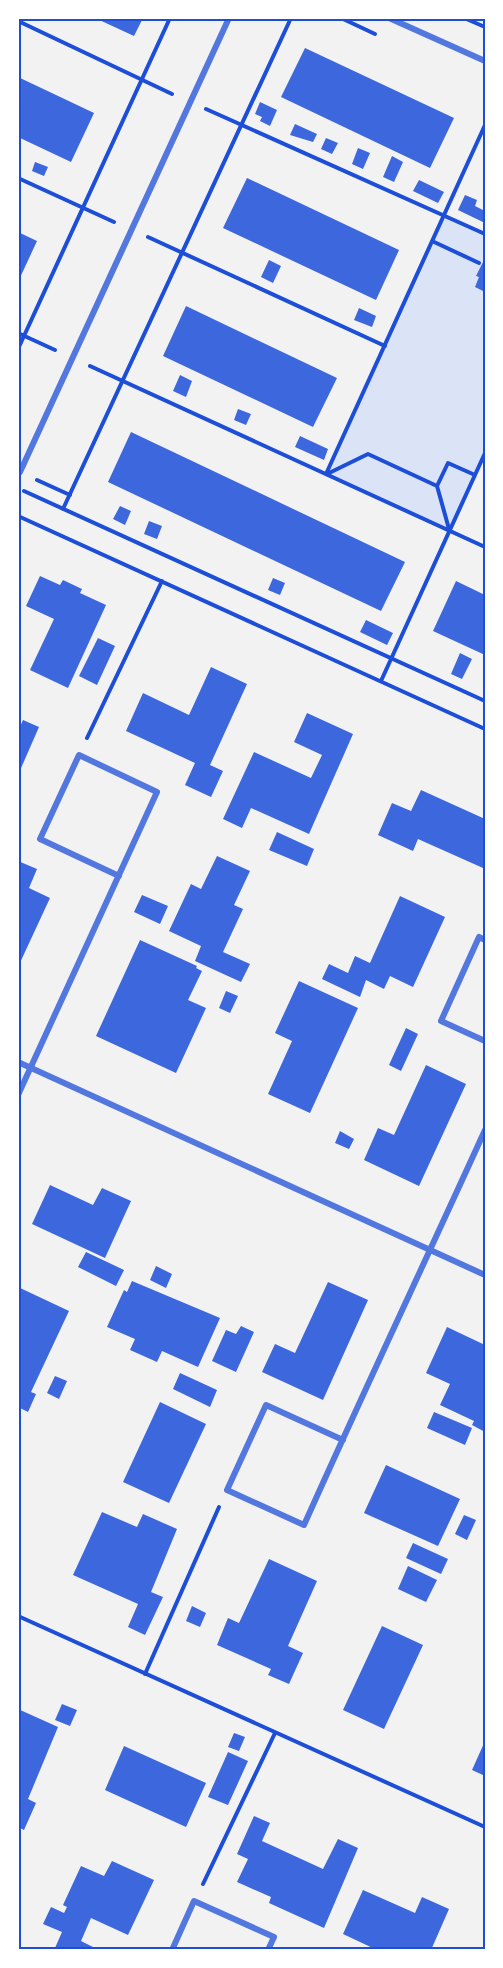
<svg xmlns="http://www.w3.org/2000/svg" width="503" height="1968" viewBox="0 0 503 1968" font-family="Cabin,sans-serif">
<style>
.green{fill:#dbe4f7}
.building{fill:#3d67dc}
.lines{fill:none;stroke-linecap:round;stroke-linejoin:round}
.path{stroke:#1d4ed8;stroke-width:4}
.minor{stroke:#5277de;stroke-width:6}
.neatline{fill:none;stroke:#1d4ed8;stroke-width:2}
</style>
<rect width="100%" height="100%" fill="#f2f2f2"/>
<path class="green" d="M444,215L485,234V453L449,530L326,474Z"/>
<path class="building" d="M95,18H143L134,36Z
M305,48L454,118L430,168L281,97Z
M18,77L94,113L71,162L18,137Z
M260,102L277,110L270,126L260,121L262,117L255,114Z
M295,124L317,134L313,142L290,135Z
M326,138L338,143L332,154L321,149Z
M358,148L370,153L363,169L352,164Z
M392,156L403,162L394,182L383,177Z
M35,162L48,167L44,176L32,171Z
M247,178L399,250L376,300L223,228Z
M419,180L444,192L438,203L413,191Z
M465,195L477,200L475,206L485,211V223L458,210Z
M18,232L37,241L18,282Z
M485,258V292L475,287L479,277L476,276Z
M269,260L281,266L273,283L261,277Z
M186,306L337,378L313,427L163,356Z
M359,308L376,316L372,327L354,320Z
M180,375L192,381L186,397L173,391Z
M238,409L251,414L246,425L234,420Z
M131,432L405,562L381,611L108,482Z
M300,436L328,449L324,460L295,447Z
M120,506L131,511L125,525L113,519Z
M149,521L162,526L157,539L144,534Z
M40,576L60,585L63,580L82,589L80,593L106,605L68,688L30,670L54,619L26,606Z
M273,578L285,583L280,595L268,590Z
M456,581L485,595V655L433,631Z
M366,620L393,633L387,645L360,632Z
M98,638L115,646L97,685L79,676Z
M460,653L472,659L462,679L451,674Z
M211,667L247,684L210,765L223,771L211,797L185,785L195,763L126,731L143,693L189,715Z
M307,713L353,734L309,834L251,808L242,828L223,819L254,752L311,778L322,755L294,742Z
M23,720L39,727L18,775V731Z
M421,790L485,819V863L483,868L418,839L413,851L378,835L392,803L411,811Z
M277,832L314,849L307,866L269,850Z
M217,856L250,871L234,905L243,909L223,952L250,964L241,982L195,961L201,946L169,931L191,884L201,889Z
M18,861L37,869L29,888L50,898L18,967Z
M142,895L168,906L160,924L134,912Z
M400,896L445,917L413,987L390,976L384,989L366,980L360,997L322,979L329,964L348,973L355,956L370,963Z
M140,940L197,966L196,968L202,971L188,1000L206,1008L176,1073L96,1036Z
M299,981L358,1008L310,1113L268,1094L292,1041L275,1033Z
M226,991L238,996L230,1013L219,1008Z
M406,1028L418,1034L401,1071L389,1065Z
M426,1065L466,1084L419,1186L364,1160L378,1128L394,1135Z
M340,1131L354,1139L349,1149L335,1143Z
M50,1185L93,1205L102,1188L131,1201L105,1258L32,1224Z
M86,1252L124,1270L116,1286L78,1267Z
M156,1266L172,1274L166,1288L150,1280Z
M132,1281L220,1318L198,1367L162,1351L157,1362L130,1350L135,1339L107,1327L124,1290L127,1292Z
M328,1282L368,1300L323,1400L262,1372L275,1344L295,1353Z
M18,1287L69,1311L31,1392L36,1394L28,1412L18,1407Z
M241,1326L254,1332L236,1372L212,1361L226,1330L236,1334Z
M447,1327L485,1345V1432L472,1425L474,1421L440,1405L450,1384L426,1373Z
M180,1373L217,1390L210,1407L173,1389Z
M55,1376L67,1381L59,1399L47,1393Z
M160,1402L206,1424L169,1503L123,1482Z
M434,1412L472,1428L465,1445L427,1428Z
M386,1465L460,1499L438,1546L364,1513Z
M102,1512L137,1527L143,1514L177,1529L151,1592L163,1597L145,1635L128,1627L138,1604L73,1575Z
M464,1515L476,1520L467,1540L455,1534Z
M413,1543L448,1559L441,1574L406,1558Z
M269,1559L317,1581L288,1646L303,1653L289,1684L268,1675L271,1669L217,1645L228,1618L239,1623Z
M408,1566L437,1580L426,1602L398,1589Z
M192,1606L206,1613L200,1627L186,1621Z
M382,1626L423,1645L384,1729L343,1710Z
M62,1704L77,1710L70,1726L55,1720Z
M18,1709L58,1727L28,1799L36,1803L24,1830L18,1827Z
M234,1733L245,1737L239,1751L228,1747Z
M485,1741V1776L472,1770Z
M124,1746L206,1783L186,1827L105,1790Z
M228,1752L248,1761L228,1805L208,1797Z
M254,1816L270,1823L262,1841L323,1869L338,1839L358,1848L324,1928L269,1903L271,1897L237,1882L248,1859L237,1854Z
M112,1861L154,1880L128,1935L91,1918L81,1941L99,1950L55,1948L62,1932L43,1924L51,1907L64,1913L67,1907L63,1905L81,1866L104,1876Z
M363,1890L415,1913L422,1897L449,1909L431,1950H377L343,1934Z"/>
<g class="lines">
<path class="path" d="M341,18L375,34
M464,18L485,27
M18,21L172,94
M206,109L485,234
M18,178L114,222
M148,237L385,346
M432,241L479,263
M18,333L55,350
M18,349L170,18
M90,366L485,547
M326,474L485,125
M327,474L368,454L437,486L449,529
M37,480L70,495
M437,486L448,463L475,475
M24,491L485,701
M63,509L291,18
M18,516L485,729
M381,681L485,453
M87,738L162,581
M18,1616L485,1827
M145,1674L219,1507
M203,1884L275,1733"/>
<path class="minor" d="M389,18L485,61
M20,472L229,18
M485,940L479,937L441,1021L485,1041
M18,1062L485,1275
M18,1095L157,792L79,755L40,839L119,876
M343,1440L266,1405L227,1490L304,1525C363,1393 425,1262 485,1130
M172,1950L194,1901L274,1937L268,1950"/>
</g>
<rect width="503" height="1968" fill="none" stroke="#ffffff" stroke-width="39"/>
<rect x="20" y="20" width="464" height="1928" class="neatline"/>
</svg>
